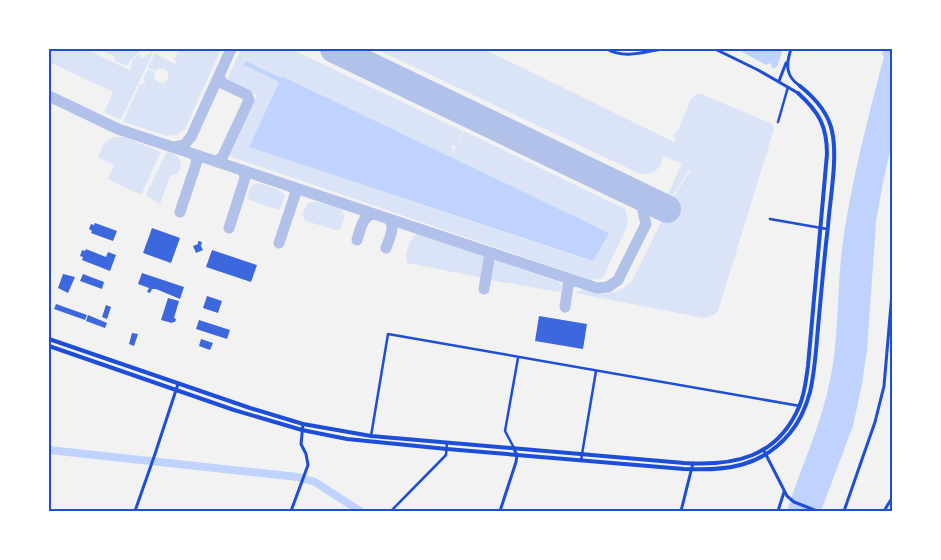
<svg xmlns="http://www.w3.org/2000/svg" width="941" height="560" viewBox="0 0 941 560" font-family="Georgia,serif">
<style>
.green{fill:#dbe4f7;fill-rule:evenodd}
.water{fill:#bfd3fe}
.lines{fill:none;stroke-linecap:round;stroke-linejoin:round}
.river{stroke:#bfd3fe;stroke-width:8}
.taxiway{stroke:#b2c1ea;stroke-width:11}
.runway{stroke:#b2c1ea;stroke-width:28}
.building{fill:#3d67dc}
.minor{stroke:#1d4ed8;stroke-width:2.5}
.tertiary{stroke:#1d4ed8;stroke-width:3}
.primary{stroke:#1d4ed8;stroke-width:4}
.neatline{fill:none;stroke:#1d4ed8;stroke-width:2}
</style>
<rect width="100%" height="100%" fill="#f2f2f2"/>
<path class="green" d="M49,49H85L130,70L133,59L139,54L142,58L151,52L153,53L121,119H118L104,112L113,92L49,62Z
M99,49H142L132,59L127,66L114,60L115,57Z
M179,49H221L185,129L177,135L167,136L124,122V119L140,84H146L143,79L148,69L155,73L154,77L158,82L163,83L168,79V72L165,69L160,68L155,71L148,68L155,53L175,64L177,62L174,60Z
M241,49H291L463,131L456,146H450L453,148L452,155L464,131L625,209L628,221L626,229L603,277L600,279L591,280L229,156L257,95L230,83L228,77ZM246,61L281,78L283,76L608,233L592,261L249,147L279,82Z
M376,49H487L488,51L674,142L676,138L673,137V135L677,132L691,99L697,94H701L772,124L774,129L718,311L712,316L704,318L575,293L578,291H581V289C601,295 616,297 632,281L674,196L690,171L689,170L673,195L668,194L682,164L663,156C661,169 653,176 640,174Z
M115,137H124L161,152L141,195L108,179L114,165L98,157L105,142Z
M169,152C177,155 181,158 181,168L177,174L170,176L160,204L148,197L146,194L166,153Z
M258,183L279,190L285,195L281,207L279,210L249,200C246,192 250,185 258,183Z
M310,202H318L341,209L345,216L340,229L335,230L306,221L302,215L307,204Z
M418,233L484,255L487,260L483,278L407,263C404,255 410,237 418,233Z
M496,260L557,281C561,283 563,287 560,292L490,280L492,263Z"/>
<path class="water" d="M737,49H783L777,67L774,68L770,67L772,66L770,63L766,65Z
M884,49H892V142L882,187L876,222L867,350L862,384L853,426L821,511H787C802,464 824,419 832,370C839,328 837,284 843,241C852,178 868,118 884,56L882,55Z
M246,61L281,78L282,76L609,233L593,261L249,147L279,82L244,65Z"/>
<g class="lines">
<path class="river" d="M49,450L298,477L315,482L360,511"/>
<path class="taxiway" d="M49,96L118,129L597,288L608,287L618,280L646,224L641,203L632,192
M174,147L184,145L191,137L231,49
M216,161L222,158L249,100L247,95L222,83L219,76
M180,212L197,161L194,154
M229,228L245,178L244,173L242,170
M357,240C360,231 362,216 373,214
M279,243L295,195V190L292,187
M386,248C389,239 396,227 389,219
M484,289L490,253
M565,307L569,279"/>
<path class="runway" d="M334,49L667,209"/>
</g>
<path class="building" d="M95,223L117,231L113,241L91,233L92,231L89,229L91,224L94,225Z
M152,228L180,238L171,263L143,253Z
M198,241L202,242L201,246L203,250L196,253L193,246L198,244Z
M86,249L106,257L108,252L116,255L110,271L82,260L83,257L80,256L82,250L85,251Z
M212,250L257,265L251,282L206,267Z
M142,273L184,287L180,299L156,289H152L150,293L147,292L149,288L138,284Z
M63,274L75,277L68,293L58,288Z
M83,274L104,282L102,289L80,281Z
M207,296L222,301L218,313L203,308Z
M168,298L179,301L174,318L176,319L175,322H173L172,323L161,320Z
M56,304L87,315L85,320L54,309Z
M106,305L111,307L107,319L102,317Z
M88,315L107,323L105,328L86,321Z
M539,316L587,324L583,349L535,341Z
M199,320L230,330L227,339L196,329Z
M132,333L138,334L134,346L129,344Z
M201,339L213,343L210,350L199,346Z"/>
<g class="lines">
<path class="minor" d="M778,122L788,87
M770,219L827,229
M371,436L388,334L800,406
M514,448L505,431L518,358
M581,460L596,371
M391,511L446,455L447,443"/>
<path class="tertiary" d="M607,49C624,59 644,52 662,49
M715,49L758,70L798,93
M791,49C786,64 785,76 800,86
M779,81L786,63
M763,449L787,496L794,502L817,511
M135,511L155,454L178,384
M291,511L308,465L306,454L301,444L303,424
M500,511L516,462L517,455L514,449
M681,511L693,463
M778,511L784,492
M844,511L875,422L884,386L892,293
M884,511L892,498"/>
<path class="primary" d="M49,339L250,408L303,424L371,436L684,463C734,466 777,458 799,407C805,394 806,379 808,366L827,154C827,126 819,112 798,93
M49,346L234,410L302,430L347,439L447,449L684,469C726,471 762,467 790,433C800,421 806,407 810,392C815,371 816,349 818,328C821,294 824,260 828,226C830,198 838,158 832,131C828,112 815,98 800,86"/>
</g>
<rect width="941" height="560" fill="none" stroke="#ffffff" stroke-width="100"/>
<rect x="50" y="50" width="841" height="460" class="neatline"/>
</svg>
